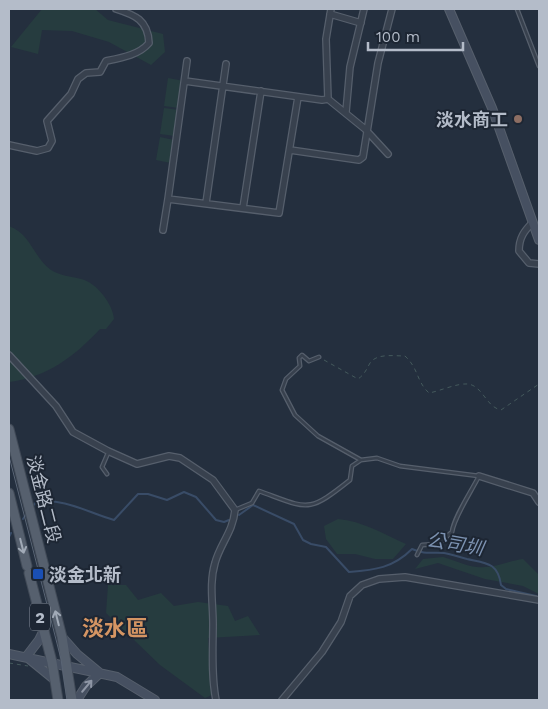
<svg xmlns="http://www.w3.org/2000/svg" width="548" height="709" viewBox="0 0 548 709" font-family="'Work Sans','Noto Sans TC',sans-serif">
<style>
.green{fill:#263c3f}
.lines{fill:none;stroke-linecap:round;stroke-linejoin:round}
.stream{stroke:#394c67;stroke-width:2}
.lane-casing{stroke:#565f6c;stroke-width:5}
.street-casing{stroke:#565f6c;stroke-width:8}
.secondary-casing{stroke:#565f6c;stroke-width:10}
.primary-casing{stroke:#414a57;stroke-width:11}
.path{stroke:#44595c;stroke-width:1;stroke-dasharray:4 4;stroke-linecap:butt}
.lane{stroke:#38414e;stroke-width:2.5}
.street{stroke:#38414e;stroke-width:5.5}
.secondary{stroke:#465061;stroke-width:8}
.primary{stroke:#56606e;stroke-width:9}
.tram{stroke:#5a6575;stroke-width:1}
.oneway{stroke:#a1aab7}
.oneway2{stroke:#8e96a5}
.education-dot{fill:#8d6e63;stroke:#1d2633;stroke-width:2}
.transit-dot{fill:#1a4fb4;stroke:#1d2633;stroke-width:2}
.labels{text-anchor:middle;dominant-baseline:central;stroke-width:4;stroke-linejoin:round;paint-order:stroke}
.shield{fill:#1d2633;stroke:#878f9c;stroke-width:1}
.shield-label{font-size:16px;font-weight:bold;fill:#b4bcc9}
.poi-label{font-size:18px;font-weight:bold;fill:#b4bcc9;stroke:#1d2633;text-anchor:end}
.street-label{font-size:18px;fill:#b4bcc9;stroke:#1d2633}
.water-label{font-size:19px;font-style:italic;fill:#7c92b1;stroke:#1d2633}
.district-label{font-size:22px;font-weight:bold;fill:#d59563;stroke:#1d2633}
</style>
<rect width="100%" height="100%" fill="#242f3e"/>
<path class="green" d="M42,9H95L108,20L163,34L165,52L151,65L109,42L72,31L42,30L38,54L11,47Z
M168,78L184,81L179,108L164,106Z
M164,108L179,110L175,136L160,134Z
M160,137L174,140L171,163L156,160Z
M9,226C31,234 33,257 51,270C61,276 70,276 81,279C96,282 113,304 114,319L106,329H100C74,357 47,377 9,382Z
M338,519C362,521 384,534 406,544L393,559H375L355,554H337L326,539L324,526Z
M443,557C454,560 466,566 477,567C493,569 508,561 523,559L539,575V594L523,586L485,579L438,563L415,569L423,559Z
M108,585H126L138,600L161,593L174,606L198,602L228,606L235,621L248,616L260,635L208,638L212,695L205,698L160,665L106,613Z"/>
<g class="lines">
<path class="stream" d="M33,506L36,502C66,498 86,512 114,520L138,494H148L167,500L184,492L196,497L216,520L224,522L229,520
M239,515L253,505L294,524L303,540L311,544L326,547L349,572C375,570 393,568 412,549C426,555 430,552 444,553C451,554 459,557 467,559C485,563 498,562 501,585L506,589L536,596
M23,519L27,513
M9,537L11,533"/>
<g class="lane-casing">
<path id="lane" d="M517,9L539,66
M319,357L309,361L302,355L299,358L300,366L286,379L282,390L295,415L318,436L361,460
M107,474L102,467L108,453
M235,510L252,503L259,491C309,509 307,514 350,480L352,466L361,460L377,458L400,466L479,476C471,492 454,517 452,532L438,544L422,545L417,555"/>
</g>
<g class="street-casing">
<path id="street" d="M330,14L361,23
M185,81L322,100L328,99L365,129L388,154
M328,99L326,39L331,9
M346,112L350,67L364,9
M9,145L37,151L48,148L52,141L47,121L71,94L78,79L86,73L100,72L106,61C121,58 139,55 149,43C148,20 135,15 116,9
M290,150L359,160L363,157L378,63L392,9
M168,199L187,61
M206,203L226,64
M243,208L261,91
M533,222C524,231 519,238 519,251L529,263L539,264
M163,230L168,199L279,213L298,97
M9,355L56,406L73,432L108,451L137,464L169,456L180,458L213,480L235,510C233,532 220,544 215,563C209,583 213,603 213,624C213,649 211,675 216,700
M479,476L533,493L539,502
M282,700L322,652L341,622L350,596L362,585L379,579L405,577L539,600"/>
</g>
<g class="secondary-casing">
<path id="secondary" d="M449,9L492,108L539,240
M62,637L77,654L100,673L86,686L77,700
M9,654L117,677L155,700
M26,657L39,640L44,630
M28,658L55,680"/>
</g>
<g class="primary-casing">
<path id="primary" d="M9,429L62,637L72,700
M9,493L27,566
M29,573L52,662L58,700"/>
</g>
<path class="path" d="M324,360L358,379C365,374 366,370 370,363C377,353 394,356 405,356C419,369 416,381 429,393C440,391 457,383 468,384C483,386 486,407 501,410L539,384
M9,663L28,666"/>
<use href="#lane" class="lane"/>
<use href="#street" class="street"/>
<use href="#secondary" class="secondary"/>
<use href="#primary" class="primary"/>
<path class="tram" d="M9,456L61,659L67,700"/>
</g>
<defs><path id="oneway-shaft" d="M-6 0H5M1.5-3L5.5 0L1.5 3" fill="none" stroke-width="1.6" stroke-linecap="round" stroke-linejoin="round" transform="scale(1.25)"/></defs>
<g class="oneway">
<use href="#oneway-shaft" transform="translate(22 546) rotate(76)"/>
<use href="#oneway-shaft" transform="translate(57 618) rotate(-104)"/>
</g>
<use class="oneway2" href="#oneway-shaft" transform="translate(87 686) rotate(-50)"/>
<circle class="education-dot" cx="518" cy="119" r="5"/>
<rect class="transit-dot" x="32" y="568" width="12" height="12" rx="2.5"/>
<g class="labels">
<rect class="shield" x="30" y="603.5" width="20" height="27" rx="4"/>
<g class="shield-label">
<text x="40" y="617">2</text>
</g>
<g class="poi-label">
<text x="508" y="119">淡水商工</text>
<text x="49" y="574" text-anchor="start">淡金北新</text>
</g>
<g class="street-label">
<text transform="translate(44 499) rotate(76)">淡金路二段</text>
</g>
<g class="water-label">
<text transform="translate(455 544) rotate(10)">公司圳</text>
</g>
<g class="district-label">
<text x="115" y="628">淡水區</text>
</g>
</g>
<rect width="548" height="709" fill="none" stroke="#b4bcc9" stroke-width="20"/>
<path d="M368 42v8h95v-8" fill="none" stroke="#b4bcc9" stroke-width="2.5"/>
<text x="376" y="42" font-size="15" fill="#b4bcc9" stroke="#1d2633" stroke-width="4" paint-order="stroke">100 m</text>
</svg>
